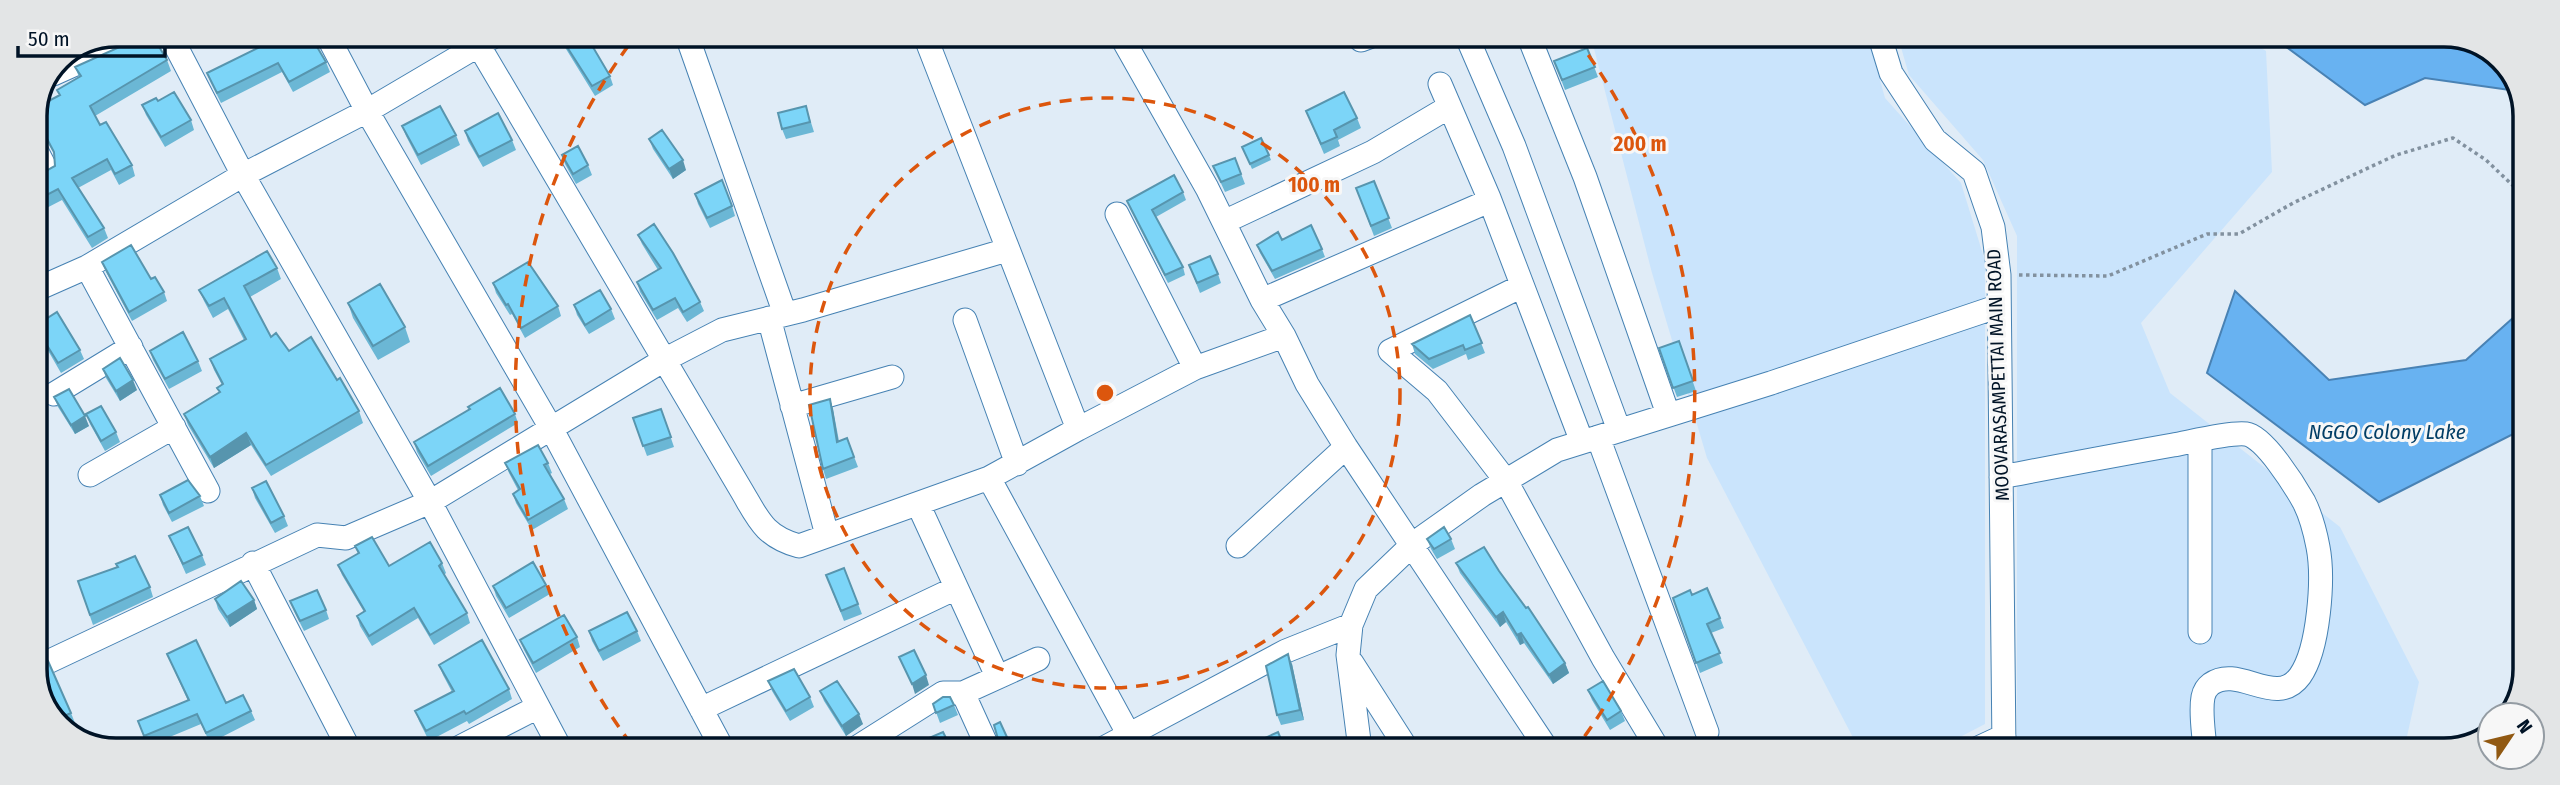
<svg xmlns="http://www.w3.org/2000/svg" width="2560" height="785" viewBox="0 0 2560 785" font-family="'Fira Sans Condensed',sans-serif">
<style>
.built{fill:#cae4fc}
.water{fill:#68b2f1;stroke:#4982b4;stroke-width:2}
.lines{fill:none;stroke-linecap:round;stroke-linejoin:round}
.minor-casing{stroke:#4682b3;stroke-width:25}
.path{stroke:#82919f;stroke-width:3.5;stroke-dasharray:3.5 3.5;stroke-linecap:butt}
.minor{stroke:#fff;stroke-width:23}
.wall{fill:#6bb7d5}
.shaded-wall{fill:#5795ae}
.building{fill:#7cd5f8;stroke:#5795ae;stroke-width:2}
.ring{fill:none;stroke:#dc560d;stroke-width:3.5;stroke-dasharray:12 9}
.labels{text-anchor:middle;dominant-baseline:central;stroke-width:6;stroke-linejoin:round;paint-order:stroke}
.street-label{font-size:19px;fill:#001326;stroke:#f7f7f7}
.water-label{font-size:21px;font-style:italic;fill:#023e66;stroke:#f7f7f7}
.rim{fill:none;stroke:#001326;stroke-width:3.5}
.centre{fill:#dc560d;stroke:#f7f7f7;stroke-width:3.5}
.ring-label{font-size:21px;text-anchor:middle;font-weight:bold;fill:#dc560d;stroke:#f7f7f7;stroke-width:6;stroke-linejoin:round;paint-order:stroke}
</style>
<rect width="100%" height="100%" fill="#e0ecf7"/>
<path class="built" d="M1591,37H1868L1885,98L1961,183L1985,261V724L1937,749H1859L1707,458L1652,273Z
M1898,37L2245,38L2266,51L2272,172L2141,323L2170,393L2340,527L2419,682L2404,750L2017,749V236L1983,160L1909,75Z"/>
<path class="water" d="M2274,38H2465L2505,63L2517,91L2425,78L2365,105Z
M2235,291L2329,380L2466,360L2524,308L2523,432L2521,430L2379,502L2207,373Z"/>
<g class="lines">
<g class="minor-casing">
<path id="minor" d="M170,35L243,175L430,502L560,748
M327,35L367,111L551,428L722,748
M687,36L785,314
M925,36L1078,429
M1121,36L1207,188L1262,300L1284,336L1307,384L1346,447L1547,749
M1467,37L1514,146L1619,430
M1529,37L1585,177L1668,414
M1880,37L1891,73L1935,140L1974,172L1993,227L1999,275L2004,749
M1361,40L1369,37
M479,46L740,488C758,518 763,536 799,546L989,478L1078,429L1195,368L1284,336
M53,74L140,35
M1440,84L1489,198L1582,442
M35,148L46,169
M1117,214L1195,368
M1224,222L1373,152L1449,107
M87,267L208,491
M1522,286L1390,351L1437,391L1506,481L1603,658L1658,749
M35,290L87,267L243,175L367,111L496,35
M1262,300L1489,201
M769,318L827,535
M965,320L1017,464
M54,394L131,347
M792,406L892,377
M1598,437L1707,732
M2200,440V632
M90,475L174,427
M2001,477C2059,466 2116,455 2173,445C2190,442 2231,432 2246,434C2264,436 2295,486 2304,502C2311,516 2315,531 2318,547C2324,578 2319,649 2300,676C2276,709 2239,664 2211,684C2207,687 2204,692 2203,697C2200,713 2204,733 2205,750
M989,478L1129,735
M918,504L997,676
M1238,546L1346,447
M253,563L348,747
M1352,663L1407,749
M35,668L317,535L346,538L430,502L664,360L722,330L803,310L1007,250
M963,693L1038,659
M701,709L956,588
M458,748L538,707
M856,748L943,693H963L988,748
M1104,748L1286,651L1351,625
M1360,749L1348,655L1351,625L1366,589L1413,544L1482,495L1557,450L1771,383L1999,306
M1976,749L2004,736"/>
</g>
<path class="path" d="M2019,275L2108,276L2207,234H2239L2293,203L2396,155L2453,138L2486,160L2524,196"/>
<use href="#minor" class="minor"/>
</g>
<path class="wall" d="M268,35H310L326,62L330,72L293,92L282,72L221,103L211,83L207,73L271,41Z
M558,36H610L592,46L610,76L613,85L595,96Z
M1587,48L1598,77L1565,90L1554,61Z
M167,60L171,71L95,116L100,125L132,165L135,176L119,185L111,170L78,188L104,228L108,238L92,248L62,200L35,214V177L55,166V155L47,142L40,135L35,127V116L59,95L57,90L79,77L75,67Z
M158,101L191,120L194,130L165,147L146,115L142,105Z
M1306,111L1357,118L1361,128L1338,140L1340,146L1324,154Z
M809,116L814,132L786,139L782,129Z
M402,126L456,135L460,145L421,165L406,136Z
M465,131L512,140L516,150L483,167L468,141Z
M649,139L686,170L673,179L653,149Z
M1242,147L1269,155L1271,160L1252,169Z
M562,155L588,165L592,175L576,184L565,164Z
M1235,158L1245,184L1225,192L1213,166Z
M1374,181L1392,228L1374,236L1356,188Z
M1183,192L1186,200L1156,217L1183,267L1185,275L1168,283L1130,209L1127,201Z
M695,194L732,206L735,216L710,228L698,204Z
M638,235L700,302L704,311L687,322L678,308L657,320L640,292L637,282L658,270L642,244Z
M1282,240L1322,249L1325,257L1275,279L1260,253L1257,245Z
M102,262L151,279L164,292L167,301L132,321L106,272Z
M1189,265L1218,274L1221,283L1200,293Z
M277,268L281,279L250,297L271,337L289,351L337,380L359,411L363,423L271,476L251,445L214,468L188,425L184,414L219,392L217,388L222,385L214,370L210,359L244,340L228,309L213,318L204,301L199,290Z
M493,283L558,306L561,316L525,338L512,314L510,315L496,293Z
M348,303L405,327L410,342L378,360L353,318Z
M574,305L611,309L615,319L589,334L577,315Z
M1470,315L1485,353L1468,360L1466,354L1433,369L1415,354L1412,344Z
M35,325L80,350L84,359L61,373L39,335Z
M1679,341L1696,391L1677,397L1659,348Z
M150,351L198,361L202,371L169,389L153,360Z
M103,369L137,390L120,401L106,378Z
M54,397L89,426L75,434L58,407Z
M830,399L833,409L839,441L847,438L858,467L826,479L823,469Z
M661,409L674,447L647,456L633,418Z
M86,414L116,432L120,442L105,451L90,424Z
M515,414L518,423L431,476L417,452L414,442Z
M505,463H548L552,473L550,474L564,499L568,509L532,530L516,503L513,494L518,490L509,473Z
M252,488L284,516L288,526L275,533L255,498Z
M160,495L200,496L204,506L172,522L163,505Z
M169,536L202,555L206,565L186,574Z
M1427,539H1451L1455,549L1437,559L1431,549Z
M355,546L389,566L442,563L446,573L444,575L467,613L470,623L434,645L418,618L372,646L360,626L357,616L364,612L342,575L338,565L358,554Z
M1456,563L1499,571L1565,663L1569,673L1553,684L1524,643L1520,645L1506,622L1500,627L1460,573Z
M118,567L150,587L153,597L93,625L78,581Z
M844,568L862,614L844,621L826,575Z
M546,585L550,594L509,618L496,596L493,586Z
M1692,595L1720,618L1724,628L1711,633L1723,663L1700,673L1673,598Z
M215,599L254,600L257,609L230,627L218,609Z
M290,601L326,610L329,619L304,631L294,611Z
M589,631H637L641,641L603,661L592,641Z
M577,637L580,647L536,673L524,650L520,640Z
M167,654L226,703L251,711L255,720L210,743L201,724L148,746L138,721L188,701Z
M1292,664L1304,720L1281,725L1277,715Z
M439,665L509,689L512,699L469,724L467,721L429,741L419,721L415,711L452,692L443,675Z
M768,681L810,697L814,707L790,721L772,691Z
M1588,690L1621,711L1625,721L1610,730L1592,700Z
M820,691L863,724L846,736L824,701Z
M933,704L954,705L958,715L940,723Z
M71,713L77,728L70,731L52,719Z"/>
<path class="shaded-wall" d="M683,160L686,170L673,179L669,169Z
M133,380L137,390L120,401L116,391Z
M830,399L833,409L840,451L837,442Z
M85,416L89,426L75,434L71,425Z
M246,433L251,445L214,468L210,457Z
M254,600L257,609L230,627L227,617Z
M1503,612L1506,622L1500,627L1496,617Z
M1521,633L1524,643L1520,645L1517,635Z
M1288,654L1292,664L1304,720L1300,710Z
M1565,663L1569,673L1553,684L1549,675Z
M926,675L929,685L915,694L912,684Z
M859,714L863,724L846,736L842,726Z"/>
<path class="building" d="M144,35H152L167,60L90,106L100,125L106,122L132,165L115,174L107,159L72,178L104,228L88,237L58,189L35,201V177L55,166L54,152L43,131L35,123V116L39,106L60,95L57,90L81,76L75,67L142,37Z
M269,35H310L326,62L289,82L278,63L217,93L207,73L272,41Z
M560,36H589L587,37L610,76L592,86Z
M1587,48L1595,67L1562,80L1554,61Z
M174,92L191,120L161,137L142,105L156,98L158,101Z
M1344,92L1357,118L1334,130L1337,137L1321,144L1306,111Z
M440,106L456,135L418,155L402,126Z
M806,106L810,122L782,129L778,113Z
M498,113L512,140L479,157L465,131Z
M662,130L683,160L669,169L649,139Z
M1261,138L1269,155L1250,164L1242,147Z
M578,146L588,165L573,174L562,155Z
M1235,158L1241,174L1221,182L1213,166Z
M1174,175L1183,192L1152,210L1183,267L1165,275L1127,201Z
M722,180L732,206L707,218L695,194Z
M1374,181L1389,218L1371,226L1356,188Z
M654,224L673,253L700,302L683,312L675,298L653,310L637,282L661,268L638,235Z
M1311,225L1322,249L1272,271L1257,245L1278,232L1282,240Z
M131,245L151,279L155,277L164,292L129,312L102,262Z
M267,251L277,268L244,286L271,337L276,333L289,351L311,337L337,380L340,378L359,411L266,465L246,433L210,457L184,414L220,392L217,388L223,384L210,359L246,339L224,298L209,306L199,290Z
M1210,256L1218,274L1197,283L1189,265Z
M528,262L558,306L521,328L508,304L506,305L493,283Z
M380,284L405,327L373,346L348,303Z
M600,290L611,309L585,325L574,305Z
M57,312L80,350L58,363L35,326Z
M1470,315L1482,343L1465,350L1463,345L1429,359L1412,344Z
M183,332L198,361L165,379L150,351Z
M1679,341L1693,381L1673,388L1659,348Z
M120,358L133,380L116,391L103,369Z
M500,388L515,414L428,466L414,442L470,409L468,407Z
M69,389L85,416L71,425L54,397Z
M830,399L837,442L847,438L854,457L823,469L809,405Z
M101,406L116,432L101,441L86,414Z
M661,409L671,437L643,446L633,418Z
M538,445L548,463L544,465L564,499L528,520L513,494L520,489L505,463Z
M188,480L200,496L169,513L160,495Z
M266,481L284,516L271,523L252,488Z
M188,527L202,555L183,564L169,536Z
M1444,527L1451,539L1434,549L1427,539Z
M372,537L389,566L430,542L442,563L439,566L467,613L430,635L414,608L369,636L357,616L365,611L338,565L359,553L355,546Z
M1484,547L1499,571L1526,608L1528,607L1565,663L1549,675L1521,633L1517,635L1503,612L1496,617L1456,563Z
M135,556L150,587L90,615L78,581L118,567L116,564Z
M533,562L546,585L506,608L493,586Z
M844,568L858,604L841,611L826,575Z
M241,581L254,600L227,617L215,599Z
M1707,588L1720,618L1707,624L1720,653L1696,663L1673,598L1690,590L1692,595Z
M317,590L326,610L300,621L290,601Z
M627,612L637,631L599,651L589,631Z
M564,615L577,637L533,663L520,640Z
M196,640L226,703L243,695L251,711L206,733L197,714L144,736L138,721L189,700L167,654Z
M482,640L509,689L466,714L464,711L426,731L415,711L454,691L439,665Z
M914,650L926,675L912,684L899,657Z
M1288,654L1300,710L1277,715L1266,666Z
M48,661L71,713L55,720L52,719L35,674V665Z
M794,669L810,697L786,711L768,681Z
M837,681L859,714L842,726L820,691Z
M1603,681L1621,711L1607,720L1588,690Z
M943,697H950L954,705L936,713L933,704Z
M1000,722L1012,748H995L998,739L994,725Z
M943,732L951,748H934L929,738Z
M1278,732L1285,749H1255L1252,744Z
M531,740L535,748H517Z"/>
<g class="ring">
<circle cx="1105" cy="393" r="295"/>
<path d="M631 744A590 590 0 0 1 634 38M1576 38A590 590 0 0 1 1576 748"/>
</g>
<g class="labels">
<g class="street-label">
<text transform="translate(1998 375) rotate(-92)">MOOVARASAMPETTAI MAIN ROAD</text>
</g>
<g class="water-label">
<text x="2387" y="432">NGGO Colony Lake</text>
</g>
</g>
<path d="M0 0H2560V785H0ZM116 47H2444A69 69 0 0 1 2513 116V669A69 69 0 0 1 2444 738H116A69 69 0 0 1 47 669V116A69 69 0 0 1 116 47Z" fill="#e3e5e6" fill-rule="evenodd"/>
<path class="rim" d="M116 47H2444A69 69 0 0 1 2513 116V669A69 69 0 0 1 2444 738H116A69 69 0 0 1 47 669V116A69 69 0 0 1 116 47Z"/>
<circle cx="1105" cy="393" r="10" class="centre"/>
<g class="ring-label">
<text x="1640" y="151">200 m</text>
<text x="1314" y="192">100 m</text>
</g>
<g transform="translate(2511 736) rotate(55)"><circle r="33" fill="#f7f7f7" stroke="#949ca3" stroke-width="2"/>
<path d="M0-5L12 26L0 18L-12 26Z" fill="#915912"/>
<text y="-10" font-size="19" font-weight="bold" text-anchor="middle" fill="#001326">N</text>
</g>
<path d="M18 46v10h147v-10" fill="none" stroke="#001326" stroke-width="3.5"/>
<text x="28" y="46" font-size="21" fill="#001326" stroke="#f7f7f7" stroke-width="5" paint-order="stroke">50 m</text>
</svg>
